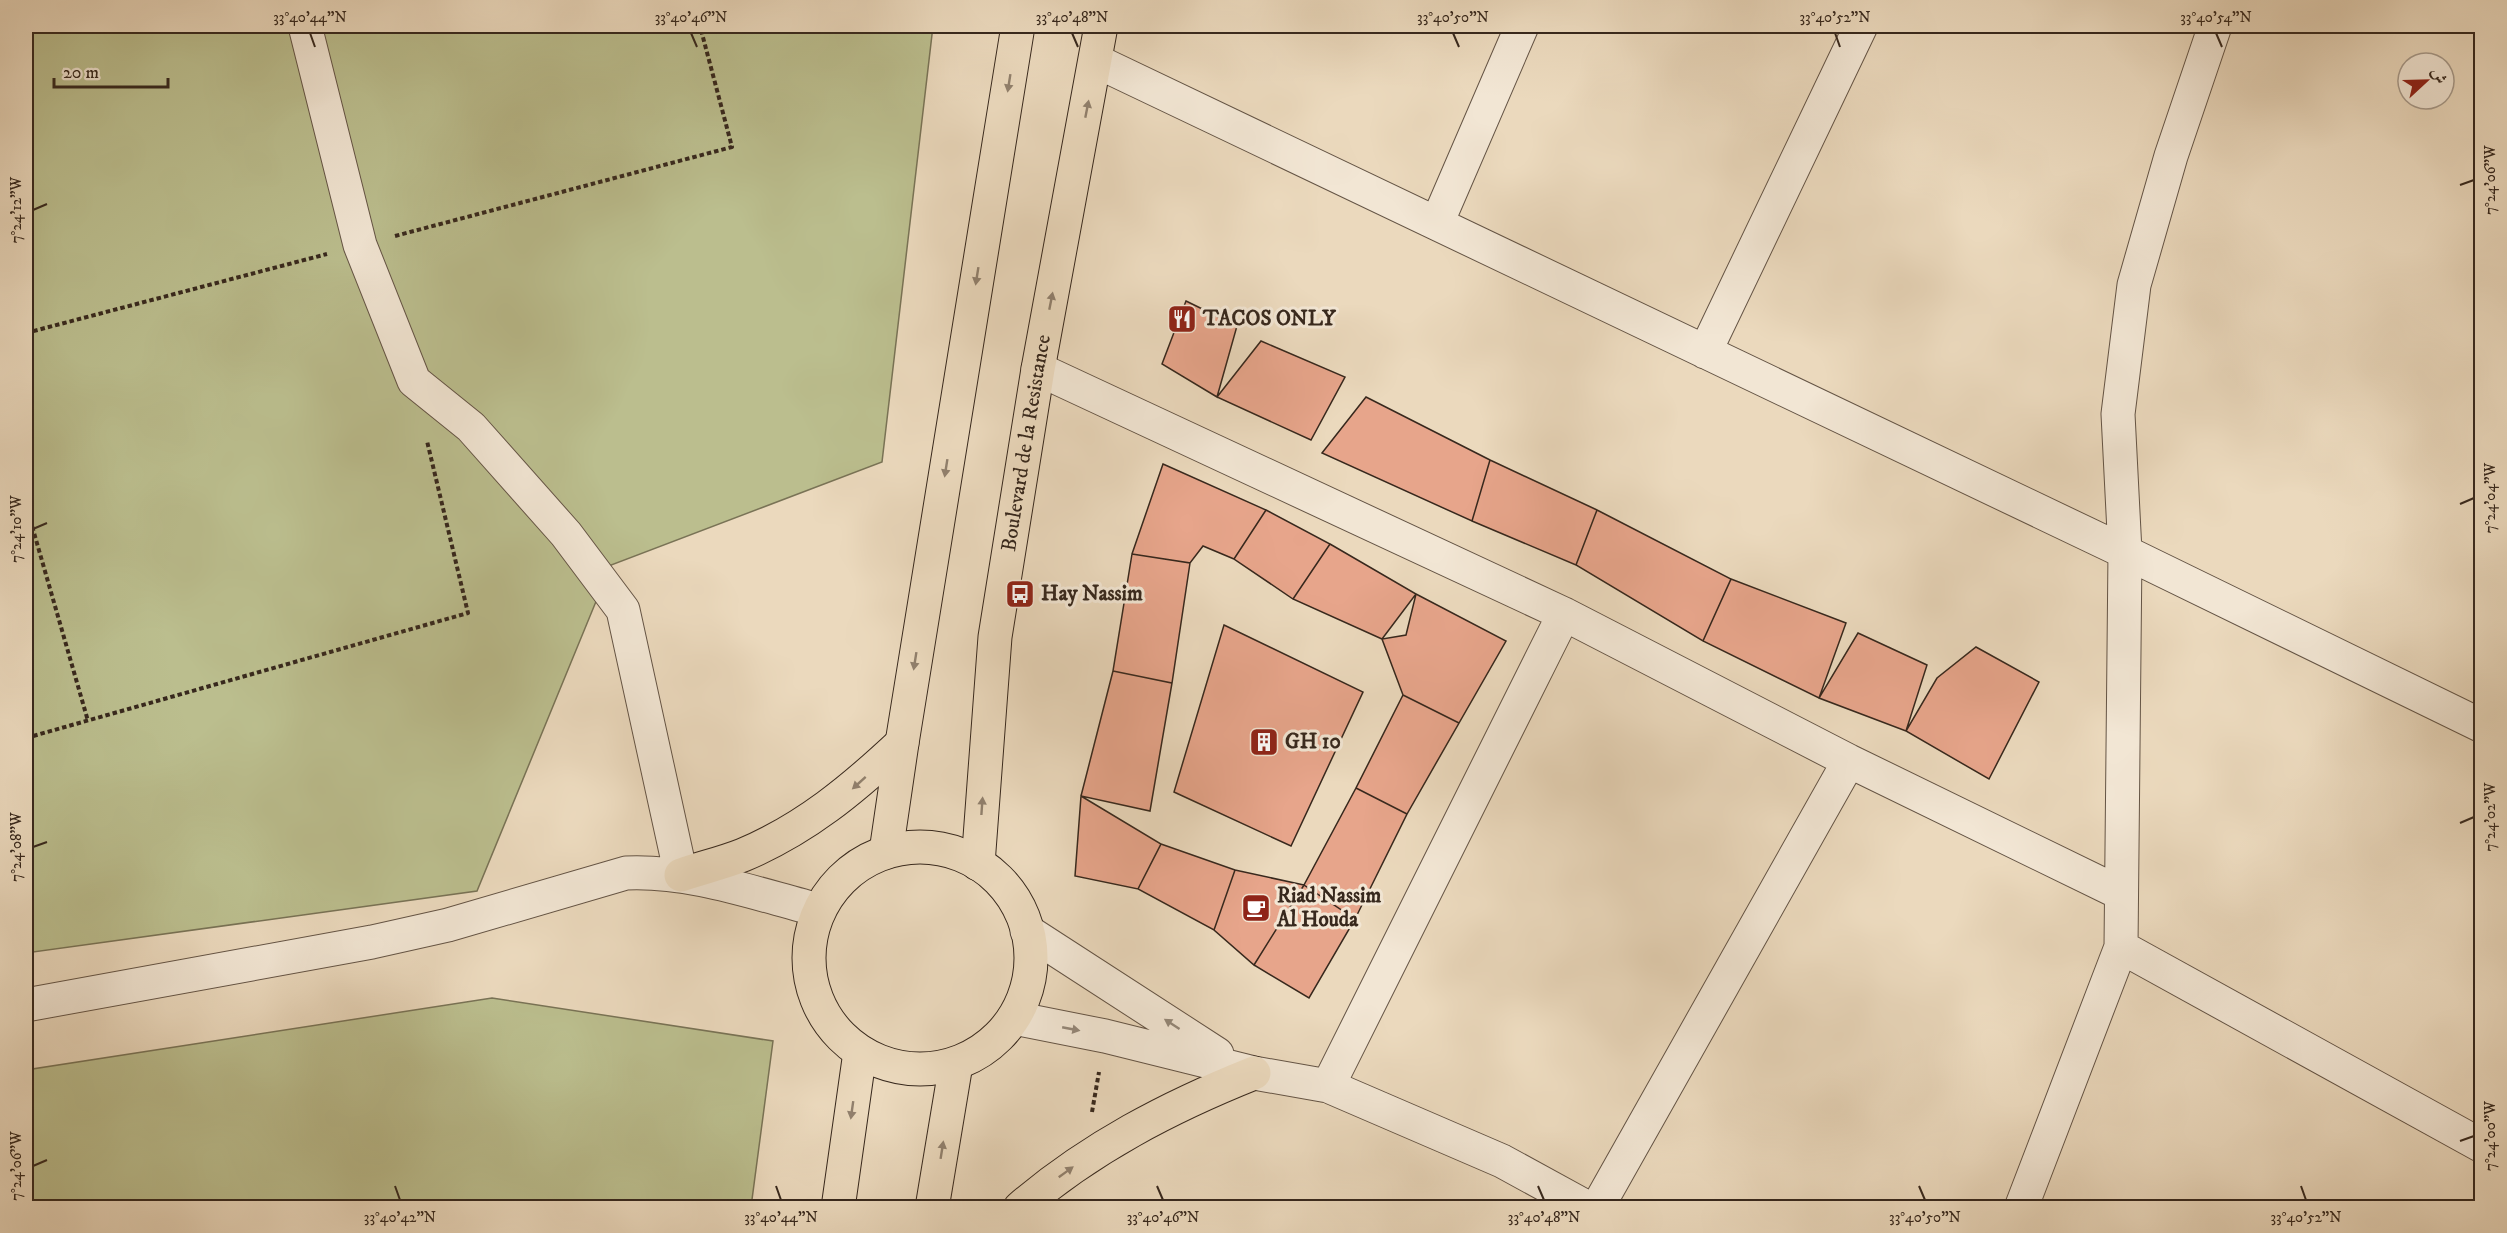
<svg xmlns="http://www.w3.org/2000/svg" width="2507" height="1233" viewBox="0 0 2507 1233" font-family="'IM FELL DW Pica',Amiri,serif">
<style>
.green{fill:#bbbe8e;stroke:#797356;stroke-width:1.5}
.building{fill:#e7a58b;stroke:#37281d;stroke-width:1.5}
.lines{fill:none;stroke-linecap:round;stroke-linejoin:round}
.minor-casing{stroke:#645445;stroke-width:35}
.major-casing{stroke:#37281d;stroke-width:35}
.path{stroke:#37281d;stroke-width:4;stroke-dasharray:4.5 3;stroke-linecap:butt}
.minor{stroke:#f2e6d4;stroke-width:33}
.major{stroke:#ebd9bd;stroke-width:33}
.oneway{fill:#91806d}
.oneway2{fill:#948778}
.ticks{fill:none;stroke:#37281d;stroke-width:2}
.labels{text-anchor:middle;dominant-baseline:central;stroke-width:6;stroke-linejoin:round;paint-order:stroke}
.poi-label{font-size:21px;font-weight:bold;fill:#37281d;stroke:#f2e6d4;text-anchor:start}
.street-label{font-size:21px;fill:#37281d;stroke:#f2e6d4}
.neatline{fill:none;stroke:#37281d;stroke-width:2}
.ticks-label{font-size:15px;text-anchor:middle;fill:#37281d}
</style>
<rect width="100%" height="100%" fill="#ebd9bd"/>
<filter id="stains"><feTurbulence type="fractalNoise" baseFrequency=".00333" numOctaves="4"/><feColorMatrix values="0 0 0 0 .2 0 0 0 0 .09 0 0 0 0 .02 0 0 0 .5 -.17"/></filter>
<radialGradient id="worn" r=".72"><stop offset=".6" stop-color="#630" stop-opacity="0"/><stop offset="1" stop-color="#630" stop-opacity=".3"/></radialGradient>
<path class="green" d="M26,26H933L882,462L611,565L477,891L26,953Z
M492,998L773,1041L751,1207H26V1070Z"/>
<path class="building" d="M1186,301L1237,326L1217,397L1162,364Z
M1261,341L1345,377L1311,440L1217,397Z
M1366,397L1490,460L1472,521L1322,453Z
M1490,460L1597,510L1576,565L1472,521Z
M1163,464L1266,510L1234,559L1203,546L1190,563L1132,554Z
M1266,510L1330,544L1293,599L1234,559Z
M1597,510L1731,579L1703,641L1576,565Z
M1330,544L1416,594L1382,639L1293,599Z
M1132,554L1190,563L1172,683L1113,671Z
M1731,579L1846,623L1819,698L1703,641Z
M1416,594L1506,641L1459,723L1403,695L1382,639L1406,635Z
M1224,625L1363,692L1291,846L1174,792Z
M1858,633L1927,665L1906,731L1819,698Z
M1976,647L2039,682L1989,779L1906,731L1937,678Z
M1113,671L1172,683L1150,811L1081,796Z
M1403,695L1459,723L1407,814L1356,788Z
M1356,788L1407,814L1355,919L1304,885Z
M1081,796L1161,844L1138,889L1075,876Z
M1161,844L1235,870L1214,930L1138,889Z
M1235,870L1304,885L1254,965L1214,930Z
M1304,885L1355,919L1309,998L1254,965Z"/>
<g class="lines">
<g class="minor-casing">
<path id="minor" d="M305,26L360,245L414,381L471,427L566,534L623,610L681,875
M1096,61L2125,552L2482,726
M1437,223L1522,26
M1705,352L1861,26
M1038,369L1564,614L1849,761L2120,893
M1027,931L1217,1054
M2121,947L2482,1146
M26,1005L372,942L448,925L626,873C691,870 756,894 819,910
M1014,1018L1105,1036L1254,1073L1328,1086L1502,1161L1588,1208
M1328,1086L1564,614
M1597,1208L1849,761
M2021,1208L2121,947L2125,552L2118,414L2134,285L2171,156L2215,26"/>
</g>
<g class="major-casing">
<g id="major">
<circle cx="920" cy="958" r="111"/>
<path d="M886,852L902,743L1018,26"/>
<path id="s1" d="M978,864L995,637L1038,369L1101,26"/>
<path d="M681,875C701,868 723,863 743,855C805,829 853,789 902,743"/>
<path d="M838,1208L860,1052"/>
<path d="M932,1208L956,1064"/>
<path d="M1020,1208C1090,1148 1169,1107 1254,1073"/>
</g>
</g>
<path class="path" d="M395,236L732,147L700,26
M26,333L327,254
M26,505L88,721
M26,738L468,613L427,441
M1092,1112L1099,1072"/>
<use href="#minor" class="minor"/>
<use href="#major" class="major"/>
</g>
<defs><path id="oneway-solid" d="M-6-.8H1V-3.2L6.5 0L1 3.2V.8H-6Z" transform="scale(1.5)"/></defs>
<g class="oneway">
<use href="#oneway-solid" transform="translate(1009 83) rotate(99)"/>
<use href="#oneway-solid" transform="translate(1087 109) rotate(-79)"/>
<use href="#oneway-solid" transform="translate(977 276) rotate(99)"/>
<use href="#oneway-solid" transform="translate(1051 301) rotate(-79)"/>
<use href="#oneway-solid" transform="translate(946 468) rotate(99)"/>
<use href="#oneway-solid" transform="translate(915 661) rotate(99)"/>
<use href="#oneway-solid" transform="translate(859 783) rotate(138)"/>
<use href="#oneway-solid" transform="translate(982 806) rotate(-86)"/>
<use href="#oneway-solid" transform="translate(852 1110) rotate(98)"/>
<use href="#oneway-solid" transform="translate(942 1150) rotate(-81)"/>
<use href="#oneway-solid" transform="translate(1066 1172) rotate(-36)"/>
</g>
<g class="oneway2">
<use href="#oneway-solid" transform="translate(1172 1024) rotate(-147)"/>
<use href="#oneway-solid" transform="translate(1071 1029) rotate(11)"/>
</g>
<path class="ticks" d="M310,33L315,47M691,33L697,47M1072,33L1078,47M1453,33L1459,47M1835,33L1840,47M2216,33L2222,47M2460,185L2474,180M33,210L47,204M2460,504L2474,498M33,529L47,523M2460,823L2474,817M33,847L47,842M2460,1141L2474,1136M33,1166L47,1160M395,1186L400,1200M776,1186L781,1200M1157,1186L1163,1200M1538,1186L1544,1200M1919,1186L1925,1200M2301,1186L2306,1200"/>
<defs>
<g id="restaurant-square" transform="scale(1.5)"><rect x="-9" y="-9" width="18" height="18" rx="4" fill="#8f2418" stroke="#f2e6d4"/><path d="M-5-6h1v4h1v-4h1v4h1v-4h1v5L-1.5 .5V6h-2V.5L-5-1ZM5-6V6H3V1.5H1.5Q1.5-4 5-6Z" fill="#fff"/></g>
<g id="bus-square" transform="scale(1.5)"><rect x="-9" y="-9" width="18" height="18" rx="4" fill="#8f2418" stroke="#f2e6d4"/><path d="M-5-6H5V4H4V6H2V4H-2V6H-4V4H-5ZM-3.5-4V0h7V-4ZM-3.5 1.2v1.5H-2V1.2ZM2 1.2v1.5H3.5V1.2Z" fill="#fff"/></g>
<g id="building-square" transform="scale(1.5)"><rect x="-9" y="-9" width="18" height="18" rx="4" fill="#8f2418" stroke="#f2e6d4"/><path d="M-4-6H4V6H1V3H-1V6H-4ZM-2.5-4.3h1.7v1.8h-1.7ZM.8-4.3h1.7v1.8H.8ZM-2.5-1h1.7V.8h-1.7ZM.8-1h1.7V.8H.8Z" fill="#fff"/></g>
<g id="cafe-square" transform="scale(1.5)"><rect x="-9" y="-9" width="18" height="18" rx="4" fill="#8f2418" stroke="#f2e6d4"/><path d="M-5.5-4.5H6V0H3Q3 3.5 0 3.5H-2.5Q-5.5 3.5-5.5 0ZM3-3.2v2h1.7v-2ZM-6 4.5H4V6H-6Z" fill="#fff"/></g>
</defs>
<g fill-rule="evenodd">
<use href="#restaurant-square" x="1182" y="319"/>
<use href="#bus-square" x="1020" y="594"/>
<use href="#building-square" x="1264" y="742"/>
<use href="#cafe-square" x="1256" y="908"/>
</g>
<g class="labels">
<g class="poi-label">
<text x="1203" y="319">TACOS ONLY</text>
<text x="1041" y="594">Hay Nassim</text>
<text x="1285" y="742">GH 10</text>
<text x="1277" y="896">Riad Nassim<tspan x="1277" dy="24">Al Houda</tspan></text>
</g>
<g class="street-label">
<text stroke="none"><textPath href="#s1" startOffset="424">Boulevard de la Resistance</textPath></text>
</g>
</g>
<rect width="2507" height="1233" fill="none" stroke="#ebd9bd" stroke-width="66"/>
<g transform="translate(2426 81) rotate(68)"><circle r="28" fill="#f2e6d4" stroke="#a79a8b" stroke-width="1.5"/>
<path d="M0-4.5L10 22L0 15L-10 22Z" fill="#8f2418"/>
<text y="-9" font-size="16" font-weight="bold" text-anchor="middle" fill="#37281d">ش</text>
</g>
<path d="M54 78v9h114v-9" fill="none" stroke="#37281d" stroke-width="3"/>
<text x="63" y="78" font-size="18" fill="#37281d" stroke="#f2e6d4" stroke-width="4.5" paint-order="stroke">20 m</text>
<rect x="33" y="33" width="2441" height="1167" class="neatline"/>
<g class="ticks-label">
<text x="310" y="22">33°40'44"N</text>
<text x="691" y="22">33°40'46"N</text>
<text x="1072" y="22">33°40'48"N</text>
<text x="1453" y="22">33°40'50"N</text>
<text x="1835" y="22">33°40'52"N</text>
<text x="2216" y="22">33°40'54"N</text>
<text transform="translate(2490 180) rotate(-90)" y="5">7°24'06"W</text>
<text transform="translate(16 210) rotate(-90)" y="5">7°24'12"W</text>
<text transform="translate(2490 498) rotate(-90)" y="5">7°24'04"W</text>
<text transform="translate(16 529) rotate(-90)" y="5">7°24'10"W</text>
<text transform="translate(2490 817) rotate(-90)" y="5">7°24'02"W</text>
<text transform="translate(16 847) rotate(-90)" y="5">7°24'08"W</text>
<text transform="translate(2490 1136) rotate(-90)" y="5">7°24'00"W</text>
<text transform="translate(16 1166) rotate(-90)" y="5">7°24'06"W</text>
<text x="400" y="1222">33°40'42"N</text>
<text x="781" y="1222">33°40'44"N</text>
<text x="1163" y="1222">33°40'46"N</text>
<text x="1544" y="1222">33°40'48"N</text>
<text x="1925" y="1222">33°40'50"N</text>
<text x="2306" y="1222">33°40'52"N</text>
</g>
<rect width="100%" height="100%" filter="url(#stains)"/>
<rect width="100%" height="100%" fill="url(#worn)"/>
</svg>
